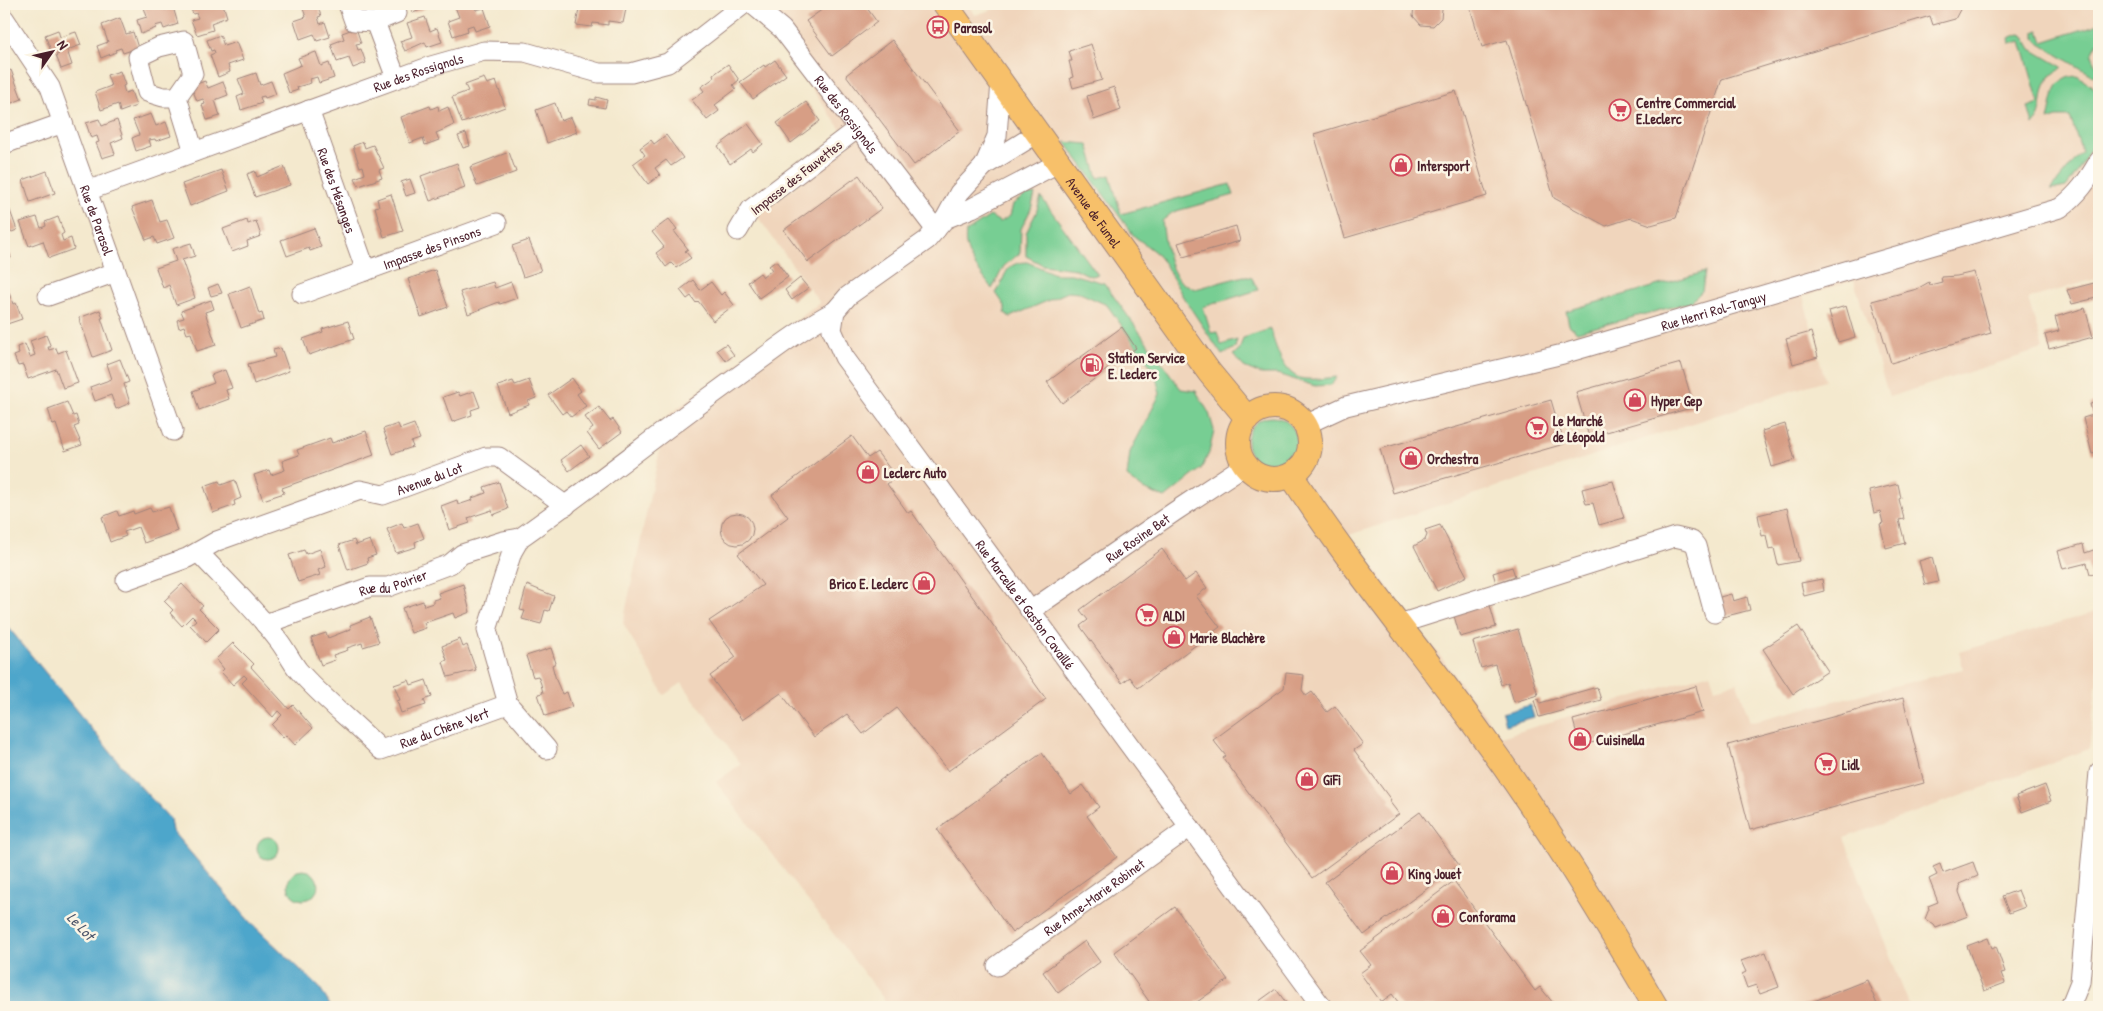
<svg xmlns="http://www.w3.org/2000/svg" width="2103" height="1011" viewBox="0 0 2103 1011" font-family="'Patrick Hand',sans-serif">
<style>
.built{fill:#f0d5bc}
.green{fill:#77ce93;stroke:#60765f}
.water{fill:#4ea6cb;stroke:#4c627b}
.building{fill:#d79e85}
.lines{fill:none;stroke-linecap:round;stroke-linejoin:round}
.minor-casing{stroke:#9f847c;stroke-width:21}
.major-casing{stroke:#9f847c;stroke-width:26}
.minor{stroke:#fff;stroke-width:19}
.major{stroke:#f7c06b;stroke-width:24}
.labels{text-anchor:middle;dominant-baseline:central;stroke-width:5;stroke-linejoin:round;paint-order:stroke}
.poi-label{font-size:14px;font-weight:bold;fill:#4a1f2b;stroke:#fcf5e5;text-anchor:start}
.street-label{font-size:14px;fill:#4a1f2b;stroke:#fcf5e5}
.water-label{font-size:15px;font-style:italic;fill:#4c556b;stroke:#fcf5e5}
</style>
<rect width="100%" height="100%" fill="#fcf5e5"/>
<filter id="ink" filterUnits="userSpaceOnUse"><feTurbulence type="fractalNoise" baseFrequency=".02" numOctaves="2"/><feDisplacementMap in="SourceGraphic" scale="10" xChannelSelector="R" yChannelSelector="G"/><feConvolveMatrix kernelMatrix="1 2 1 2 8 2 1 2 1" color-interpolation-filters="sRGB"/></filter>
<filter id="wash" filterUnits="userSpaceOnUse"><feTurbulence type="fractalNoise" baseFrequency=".0096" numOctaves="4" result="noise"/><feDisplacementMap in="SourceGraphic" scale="20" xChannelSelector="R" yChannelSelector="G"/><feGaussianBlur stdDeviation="1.12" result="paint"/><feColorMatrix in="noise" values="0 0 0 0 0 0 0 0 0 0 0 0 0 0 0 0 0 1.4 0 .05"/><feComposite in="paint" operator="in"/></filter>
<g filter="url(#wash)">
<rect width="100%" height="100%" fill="#f4e9ce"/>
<path class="built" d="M759,4H967L975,15L1009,4H2099V278L2028,299L2043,349L1889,397L1854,280L1803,296L1825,380L1349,535L1501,737L1710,673L1715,688L1737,682L1750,722L1963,669L1959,652L2099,611V660L2089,749L1844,838L1910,1007H890L716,782L741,764L682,683L664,695L623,623L667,416L820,303L757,216L851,144L768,27Z"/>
<path class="green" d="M2099,24V40L2092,55L2099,71V79L2040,44L2035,38V32L2039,30L2043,42Z
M2019,34L2023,35L2031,49L2062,67C2058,71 2052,74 2049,78C2038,92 2046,112 2033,125L2028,107L2039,103L2021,41L2010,44L2009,38Z
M2077,76L2099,91V132L2079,170L2066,187L2051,190L2082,152L2070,117H2057L2048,120C2053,100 2052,77 2077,76Z
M1065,142L1088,144L1098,178L1110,175L1121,214L1230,184L1234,195L1173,212L1162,221C1165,240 1167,268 1181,282C1185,285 1191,287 1195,289L1244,276L1252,278L1258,290L1203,307L1211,333L1217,332L1221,345L1237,340L1235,348L1222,355L1183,297L1165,264L1155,252L1134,236Z
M1035,194L1031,209L1021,229L1020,253L1004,266L992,289C980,271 962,255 966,232L990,216L1000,222L1010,216L1013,204L1026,195Z
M1041,197L1098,275L1090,276L1076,269L1043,265L1026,256V233L1036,213Z
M1027,262L1055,274H1071L1104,283L1181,389L1196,391L1209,413L1214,430L1209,453L1201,469L1165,498L1143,489L1127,477L1130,452L1160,394L1157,381L1149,364L1107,305L1080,293L1068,292L1010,317L1005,313V306L996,293C1007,276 1003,263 1027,262Z
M1705,272L1702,291L1691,302L1577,332L1569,325L1566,311Z
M1270,329C1276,346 1283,377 1305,379C1316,380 1327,378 1337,377L1331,385L1315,386L1277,374H1261L1244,367L1233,355L1239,351L1243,338Z
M1247 442a25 25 0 1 1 50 0a25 25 0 1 1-50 0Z
M257 848a11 11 0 1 1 22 0a11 11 0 1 1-22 0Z
M288 885a15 15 0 1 1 30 0a15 15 0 1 1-30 0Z"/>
<path class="water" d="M4,622L126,771L170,819L172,831L250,922L320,988L331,1007H4Z
M1530,705L1534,717L1505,725L1502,713Z"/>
<g id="blocks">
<path class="building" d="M143,4H163L165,10L173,7L178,24L164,29L162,24L155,26L156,28L141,34L137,20L147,17Z
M189,4H223L227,17L211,23L213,30L197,35L191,20L198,18L196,13L193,14Z
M309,4H317L321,16L318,17L320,24L325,22L330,37L317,41L314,34L300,39L294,21L306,17L302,6Z
M410,4H429L430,6L413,13Z
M454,4H474L476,10L484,8L490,26L475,31L473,25L467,27L468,31L453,36L448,21L459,17Z
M580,4H627L623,23L608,21V25L593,23L592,27L576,25Z
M830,4H864L877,22L832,56L806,21Z
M1414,4H1440L1442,9L1441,18L1433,26L1421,25L1413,16Z
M1469,4H1963L1955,19L1933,25L1930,16L1722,79L1676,218L1651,225L1631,218L1606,226L1554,198L1507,40L1482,47Z
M425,17L430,31L437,28L442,42L427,47L425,42L405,51L400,41L412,37L407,23Z
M120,18L126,34L133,32L138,48L123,53L121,48L115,50L116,52L101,58L97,46L108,42L102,25Z
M356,28L361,43L356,44L358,50L361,49L366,63L353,68L349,58L337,62L331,44L344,39L342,33Z
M58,30L60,37L76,32L81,45L67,50L72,65L61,69L56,55L59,54L56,49L51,51L45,35Z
M220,35L224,46L236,42L243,60L228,65L230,72L218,77L210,55L215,53L214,50L211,51L207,40Z
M892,40L960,131L914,165L846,75Z
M1091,44L1102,80L1073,88L1070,78L1073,77L1069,61H1072L1069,51Z
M316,52L321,66L329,63L334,78L319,83L317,77L310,79L311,83L297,87L298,90L289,93L282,73L301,65L298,58Z
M775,60L786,75L753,99L740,82L764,65L765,67Z
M728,64L739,80L733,85L736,89L715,105L719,111L707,120L692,100L704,91L701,87L714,78L713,75Z
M11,70L22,99L4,106V73Z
M120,71L125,85L123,86L125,93L131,91L136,106L120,112L118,104L101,110L95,92L111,86L107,75Z
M256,73L260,85L271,81L276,94L265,98L264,96L260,97L262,103L241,110L237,97L244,94L238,79Z
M484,78L487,84L496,81L505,107L462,123L452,97L468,91L465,85Z
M205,81L208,88L223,82L228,95L215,100L220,116L207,120L202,105L205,104L203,99L197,101L191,86Z
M1114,87L1121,110L1094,120L1087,96Z
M1456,91L1487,196L1345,238L1314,134Z
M596,97L607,100L605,108L589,105L590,99L596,100Z
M806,102L820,121L791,143L777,123Z
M555,103L561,121L571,117L577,132L547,143L536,110Z
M430,106L431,109L438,106L439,111L448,107L454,125L436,133L439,140L425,145L423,138L410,143L401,117Z
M151,114L156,126L166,122L171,136L156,141L155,139L149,140L151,146L136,151L132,138L139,135L133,120Z
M99,119L102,126L117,120L123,138L111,143L115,154L102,158L96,143L99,142L97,136L91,138L86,123Z
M748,124L763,144L753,152L751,149L730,164L718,146Z
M466,133L470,146L463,148L458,136Z
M666,135L683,158L671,166L666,160L655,168L660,175L648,184L633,164L645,155L640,148L651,140L654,144Z
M363,142L365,148L373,145L384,168L379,170L382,178L359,186L355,178L365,174L363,166L360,167L353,146Z
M509,152L516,172L477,186L470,167Z
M457,163L465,188L430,201L421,176Z
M284,166L290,185L255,197L247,174L255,171L257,177Z
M221,170L229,191L190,206L182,184Z
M47,171L55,193L30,202L23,180Z
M859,175L882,208L808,262L784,230Z
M410,179L415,193L406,196L401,182Z
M391,194L403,231L384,237L375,207L379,206L377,199Z
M152,200L160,222L167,220L174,238L157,244L154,237L146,240L132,207Z
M8,205L17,230L7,234L4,239L11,258L4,261V207Z
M37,217L41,228L46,226L45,222L58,217L64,233L61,235L63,241L71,238L74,249L49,258L43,241L29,246L20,222Z
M669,219L677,229L674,231L688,249L685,251L691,258L676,268L671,263L666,267L656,253L664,247L652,232Z
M247,220L248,224L256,221L261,236L247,241L248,246L232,252L223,229Z
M1236,226L1240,241L1183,257L1178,243Z
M314,228L321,247L310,251L309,248L287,256L281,240Z
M529,240L541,271L523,277L512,246Z
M191,243L195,256L182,260L195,298L176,305L169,285L163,288L156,268L176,261L172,249Z
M776,261L788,277L759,298L748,282L760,273L763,277L772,270L769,266Z
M435,270L448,307L421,317L408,279Z
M1974,272L1991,333L1891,363L1872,301L1917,289L1929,282L1930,285L1942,282L1941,277L1957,276Z
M800,278L808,288L792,300L785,290Z
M693,280L700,290L711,282L721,295L724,292L734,305L713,321L698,301L696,303L691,296L687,299L680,290Z
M5,282L13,304L16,303L22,319L4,325V283Z
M493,282L495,288L511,282L517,298L500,304L499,302L468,314L460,292Z
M2094,283L2096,289H2099V303L2098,304L2096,298L2072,304L2067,290Z
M218,284L222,293L211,296L208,288Z
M250,286L259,314L262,313L264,320L241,328L229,294Z
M211,300L214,309L205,312L216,345L197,351L191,333L187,334L184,326L179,328L177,320L184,318L181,311Z
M1846,306L1855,337L1838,342L1829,311Z
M2085,308L2093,337L2049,349L2045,335L2059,331L2055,317Z
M100,310L103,318H101L112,350L93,357L79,318Z
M348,321L354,339L309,355L303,339L323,332L322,329Z
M1122,327L1136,348L1062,403L1047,382Z
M1811,332L1818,357L1793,364L1786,339Z
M46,335L51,347H48L49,350L56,348L58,353L66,350L78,383L63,388L56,369L28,379L23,365L18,366L14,356L19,354L17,347L25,344L30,357L35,355L30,341Z
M726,344L734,355L726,361L717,350Z
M281,348L289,371L254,384L248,364L275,357L273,350Z
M120,359L129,382L124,384L130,403L116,409L111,395L95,401L90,387L112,379L107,364Z
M1681,363L1694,407L1589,437L1576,392Z
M225,370L232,388L226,390L229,399L199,410L193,391L214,383L211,375Z
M572,378L581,391L577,394L586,406L571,417L566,411L562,414L548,395Z
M529,380L536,398L528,401L529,405L508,413L498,386L513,381L515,385Z
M474,391L480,407L471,410L472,415L452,422L443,397L458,392L460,396Z
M1551,400L1564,444L1393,493L1380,449Z
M67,402L73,416L76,415L79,425L74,427L82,445L65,451L56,424L53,425L48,409Z
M2099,402V452L2092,454L2083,418L2093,415L2090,404Z
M599,407L610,421L613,419L622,432L599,449L587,433L593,428L585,417Z
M398,424L400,429L414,424L420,439L411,442L413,447L392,454L383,429Z
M1785,424L1795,460L1772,467L1762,431Z
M366,431L374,455L282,488L284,493L263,500L254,475L269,470L271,475L285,470L282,461L299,455L297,450L330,438L332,443Z
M852,436L868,458L877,452L896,477L887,484L908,513L911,511L1046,699L948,771L897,708L863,734L847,714L814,737L781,693L742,720L710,676L736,657L709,621L763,585L738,554L788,517L772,495Z
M581,445L589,456L569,471L561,460Z
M235,480L241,498L234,501L235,505L213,513L204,486L219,481L221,485Z
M1613,481L1624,518L1599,525L1593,503L1586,504L1582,489Z
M499,482L508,509L493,515L492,510L468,518L470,523L449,530L441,506L457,500L458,505L473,500L472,498L486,493L484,487Z
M1898,484L1901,498L1899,499L1904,519L1899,520L1905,543L1886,548L1880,524L1883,523L1880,511L1874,513L1869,491Z
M169,507L177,531L144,543L138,527L124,532L126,536L110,542L102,517L117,511L119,516L133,511L134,514L150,508L152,512Z
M1787,508L1799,561L1778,565L1774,548L1769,550L1766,535L1762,536L1758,515Z
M721 529a16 16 0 1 1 32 0a16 16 0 1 1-32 0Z
M402,523L404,528L418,523L424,538L415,542L416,547L396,553L387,529Z
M1440,525L1467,576L1437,591L1414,546L1425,540L1427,535L1425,530Z
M354,540L356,545L370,540L376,555L367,558L368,563L348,570L339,545Z
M2083,544L2085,553L2099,548V572L2090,574L2087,563L2063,569L2058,551Z
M320,549L326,567L318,570L320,575L298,582L289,555L304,550L306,554Z
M1162,549L1185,581L1196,573L1207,588L1196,596L1220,627L1138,688L1130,677L1122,683L1080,626L1088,620L1080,610Z
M1932,557L1938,582L1925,585L1919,561Z
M1512,567L1515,576L1496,583L1493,573Z
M1822,579L1824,591L1804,596L1801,583Z
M182,584L203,606L199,609L219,629L206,642L190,625L196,620L192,616L182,626L170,613L173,610L164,601Z
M463,584L470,612L455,618L453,613L424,623L426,628L411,633L402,608L423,601L424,606L433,603V600L440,598L438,593Z
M527,585L554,596L549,611L545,610L541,624L522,619L525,611L520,610Z
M1731,594L1733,601L1747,597L1750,610L1723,617L1720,597Z
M1489,602L1496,627L1460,637L1453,612Z
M370,617L379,642L363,647L362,643L347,648L348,650L333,655L335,660L321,665L311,638L326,633L328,638L351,629L350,625Z
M1798,626L1828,671L1793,694L1763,649Z
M1518,629L1538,695L1514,702L1508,682L1501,685L1495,664L1481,668L1473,642Z
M460,639L463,647L467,645L476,670L448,677L443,662L447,660L442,646Z
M233,643L254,664L251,667L289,709L293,705L313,728L295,745L286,735L283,738L272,725L282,715L278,711L273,717L242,683L247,678L244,675L233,685L221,672L224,669L216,659Z
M551,648L556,663L552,665L556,680L562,694L567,692L572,707L545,716L538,694L543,693L541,684L538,676L533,677L526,656Z
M1286,673L1304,675L1302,690L1306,696L1312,692L1327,712L1335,706L1363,744L1354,750L1391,800L1389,801L1399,814L1312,878L1223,758L1226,756L1213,740L1284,688Z
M409,680L411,685L426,680L432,697L424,700L426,705L401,713L397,701L400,700L394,685Z
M1696,686L1703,712L1580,746L1573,720Z
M1597,687L1601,700L1539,717L1534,700L1539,699L1540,703Z
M1903,698L1924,783L1750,830L1728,745Z
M1042,753L1071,794L1083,785L1099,807L1087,816L1117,857L1012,933L937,829Z
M2045,785L2051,801L2022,812L2016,796Z
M1420,812L1459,865L1364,935L1325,882Z
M1973,862L1978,876L1959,884L1960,887L1959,892L1968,916L1936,928L1934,925L1925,919L1929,909L1928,906L1938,902L1929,879L1937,875L1933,867L1940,864L1943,873Z
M1454,881L1535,991L1540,987L1554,1004L1550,1007H1402L1392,994L1381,1002L1360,973L1371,965L1360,951Z
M2018,890L2025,907L2009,913L2002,896Z
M1175,907L1228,980L1190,1007H1153L1114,952Z
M1988,938L1992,948L1996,946L2005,972L2001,973L2005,983L1984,991L1967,946Z
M1085,941L1100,962L1058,993L1043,972Z
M1766,952L1779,987L1760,994L1756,985L1747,988L1742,974L1746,972L1741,961Z
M1867,980L1878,1007H1799Z
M1276,989L1289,1007H1251Z"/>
</g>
</g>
<g filter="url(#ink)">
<use href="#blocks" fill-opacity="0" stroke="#9f847c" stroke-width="1"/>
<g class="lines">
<g class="minor-casing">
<g id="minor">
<path d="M348,4L354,21L375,22L397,13L394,4"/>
<path id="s1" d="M752,4L782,29L936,230"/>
<path id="s2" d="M4,18L50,87L173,431"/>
<path d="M375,22L396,78"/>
<path d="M177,97H163L147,92L138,57L159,47L184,41L193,74L177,97L194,152"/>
<path id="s3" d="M309,110L366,271"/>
<path d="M1038,133L984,166L959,193L945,219L972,208L1060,162"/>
<path d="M4,144L63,123"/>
<path d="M984,166L997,136L1001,81"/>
<path id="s4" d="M87,191L431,66L484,51L525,52L599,73H631L668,63L744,4"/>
<path id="s5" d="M945,219L927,240L848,296L835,311L832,330L844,357L1322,1007"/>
<path d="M738,231L751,209L858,128"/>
<path id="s6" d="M302,294L497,223"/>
<path d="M48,296L116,272"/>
<path id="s7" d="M1305,425L1346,406L1563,354L2060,208C2078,195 2088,180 2099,161"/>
<path id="s8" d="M199,553C226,582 255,609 279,641C286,650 291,661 298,670C323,699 354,722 381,750L508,704"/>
<path id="s9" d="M126,580L187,558L217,541L360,490L383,495L486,457H499L566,506"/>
<path id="s10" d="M1030,611L1174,512L1245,465"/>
<path id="s11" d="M265,624L370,587H388L450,564L462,554L503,541L520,538"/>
<path d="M1399,624L1675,537L1692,541L1696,546L1714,613"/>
<path d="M547,749L508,704L487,630L512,552L520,538C594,486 664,429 737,377C769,354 800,329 835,311"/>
<path id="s12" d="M997,966L1190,827"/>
<path d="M2070,1007L2080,982L2099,772"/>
</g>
</g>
<g class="major-casing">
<g id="major">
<path id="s13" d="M945,4L1209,372L1247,418"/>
<circle cx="1274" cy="443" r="36"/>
<path d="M1291,475C1350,566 1420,649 1483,737C1546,823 1602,915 1656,1007"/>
</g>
</g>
<use href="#minor" class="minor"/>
<use href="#major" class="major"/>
</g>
</g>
<defs>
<g id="bus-ring" transform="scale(1.125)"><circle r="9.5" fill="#fcf5e5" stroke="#d1495b" stroke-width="1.5"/><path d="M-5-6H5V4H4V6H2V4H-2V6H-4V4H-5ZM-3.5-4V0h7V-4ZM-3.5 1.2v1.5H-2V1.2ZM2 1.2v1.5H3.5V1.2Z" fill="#d1495b"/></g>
<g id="supermarket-ring" transform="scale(1.125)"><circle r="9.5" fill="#fcf5e5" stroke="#d1495b" stroke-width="1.5"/><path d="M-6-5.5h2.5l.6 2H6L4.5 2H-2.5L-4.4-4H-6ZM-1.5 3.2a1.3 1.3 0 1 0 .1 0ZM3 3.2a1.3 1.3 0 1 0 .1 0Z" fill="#d1495b"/></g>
<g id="shop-ring" transform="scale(1.125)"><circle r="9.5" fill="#fcf5e5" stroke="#d1495b" stroke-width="1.5"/><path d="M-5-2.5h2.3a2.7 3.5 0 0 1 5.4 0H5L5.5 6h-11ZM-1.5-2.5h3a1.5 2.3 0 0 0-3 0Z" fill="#d1495b"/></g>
<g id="fuel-ring" transform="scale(1.125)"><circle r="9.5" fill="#fcf5e5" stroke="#d1495b" stroke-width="1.5"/><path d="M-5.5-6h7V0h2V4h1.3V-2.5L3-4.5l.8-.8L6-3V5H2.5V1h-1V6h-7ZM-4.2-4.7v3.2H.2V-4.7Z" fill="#d1495b"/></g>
</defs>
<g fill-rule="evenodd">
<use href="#bus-ring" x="938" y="27"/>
<use href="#supermarket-ring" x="1620" y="110"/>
<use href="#shop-ring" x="1401" y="165"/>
<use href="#fuel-ring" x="1092" y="365"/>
<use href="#shop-ring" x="1635" y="400"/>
<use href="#supermarket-ring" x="1537" y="428"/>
<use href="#shop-ring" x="1411" y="458"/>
<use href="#shop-ring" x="868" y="472"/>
<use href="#shop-ring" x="924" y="583"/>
<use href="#supermarket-ring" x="1147" y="615"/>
<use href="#shop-ring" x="1174" y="637"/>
<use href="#shop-ring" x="1580" y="739"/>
<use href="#supermarket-ring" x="1826" y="764"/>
<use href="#shop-ring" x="1307" y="779"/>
<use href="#shop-ring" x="1392" y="873"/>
<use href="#shop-ring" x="1443" y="916"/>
</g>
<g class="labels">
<g class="poi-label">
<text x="954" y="27">Parasol</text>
<text x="1636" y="102">Centre Commercial<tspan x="1636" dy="16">E.Leclerc</tspan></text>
<text x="1417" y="165">Intersport</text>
<text x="1108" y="357">Station Service<tspan x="1108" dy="16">E. Leclerc</tspan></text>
<text x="1651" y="400">Hyper Gep</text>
<text x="1553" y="420">Le Marché<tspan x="1553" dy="16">de Léopold</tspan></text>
<text x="1427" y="458">Orchestra</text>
<text x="884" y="472">Leclerc Auto</text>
<text x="908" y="583" text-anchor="end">Brico E. Leclerc</text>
<text x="1163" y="615">ALDI</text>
<text x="1190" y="637">Marie Blachère</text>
<text x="1596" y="739">Cuisinella</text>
<text x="1842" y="764">Lidl</text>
<text x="1323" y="779">GiFi</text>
<text x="1408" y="873">King Jouet</text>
<text x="1459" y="916">Conforama</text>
</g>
<g class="street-label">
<text stroke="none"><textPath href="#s4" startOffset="352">Rue des Rossignols</textPath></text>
<text stroke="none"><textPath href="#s1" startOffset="146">Rue des Rossignols</textPath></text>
<text transform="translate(796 177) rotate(-38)">Impasse des Fauvettes</text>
<text stroke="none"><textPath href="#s3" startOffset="85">Rue des Mésanges</textPath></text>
<text stroke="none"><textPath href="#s13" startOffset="256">Avenue de Fumel</textPath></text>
<text stroke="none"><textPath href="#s2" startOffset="224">Rue de Parasol</textPath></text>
<text stroke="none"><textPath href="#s6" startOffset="138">Impasse des Pinsons</textPath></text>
<text stroke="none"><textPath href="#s7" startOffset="425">Rue Henri Rol-Tanguy</textPath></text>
<text stroke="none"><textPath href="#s9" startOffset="324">Avenue du Lot</textPath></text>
<text stroke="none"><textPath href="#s10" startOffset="130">Rue Rosine Bet</textPath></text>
<text stroke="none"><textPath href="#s11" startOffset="135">Rue du Poirier</textPath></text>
<text stroke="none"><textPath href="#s5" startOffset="500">Rue Marcelle et Gaston Cavaillé</textPath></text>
<text stroke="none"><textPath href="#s8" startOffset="336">Rue du Chêne Vert</textPath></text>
<text stroke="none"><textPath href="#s12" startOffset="119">Rue Anne-Marie Robinet</textPath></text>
</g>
<g class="water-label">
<text transform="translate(81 926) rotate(46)">Le Lot</text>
</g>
</g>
<rect width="2103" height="1011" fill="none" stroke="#fcf5e5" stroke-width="20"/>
<g transform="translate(52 52) rotate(56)" stroke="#fcf5e5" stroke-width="4" paint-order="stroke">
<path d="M0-4L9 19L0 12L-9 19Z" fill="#4a1f2b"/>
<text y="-8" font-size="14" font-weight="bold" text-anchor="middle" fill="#4a1f2b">N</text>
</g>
</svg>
